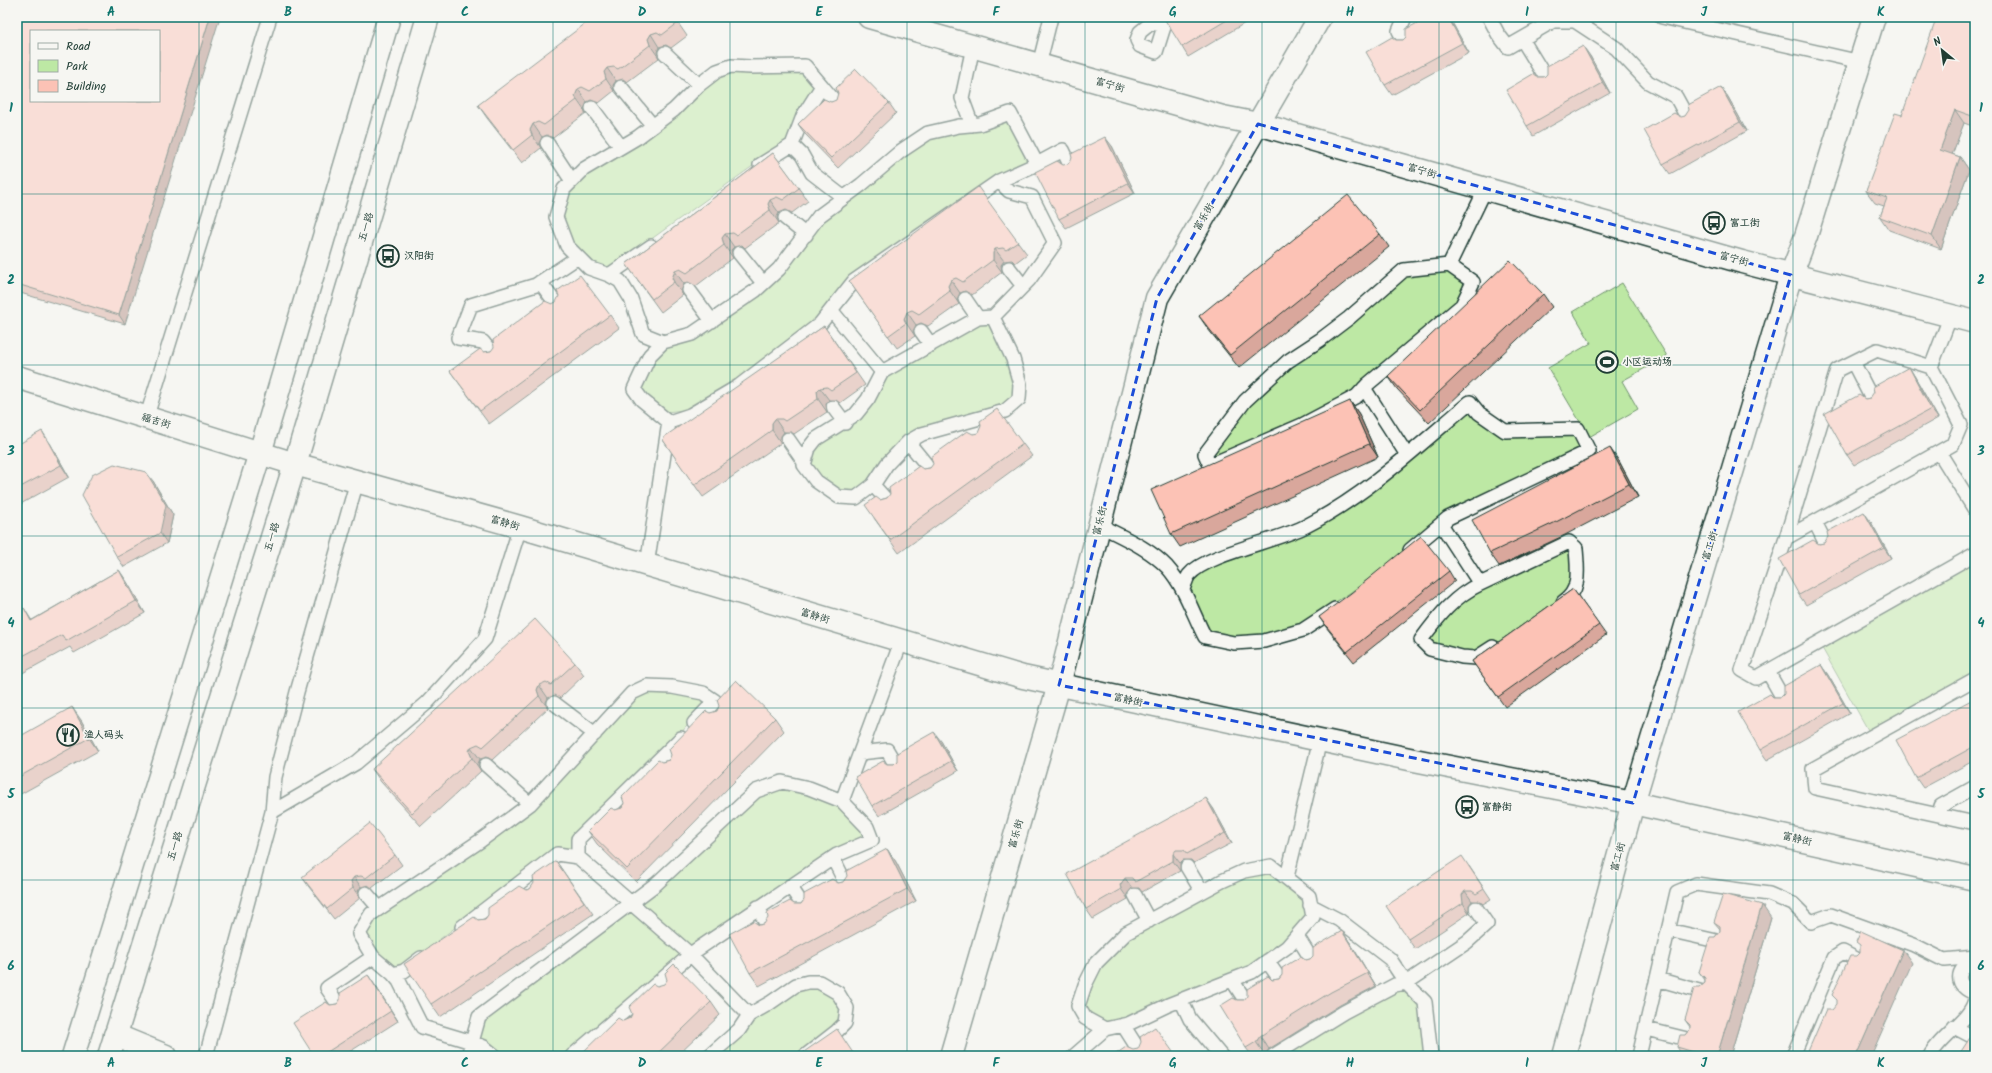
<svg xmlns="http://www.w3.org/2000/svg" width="1992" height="1073" viewBox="0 0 1992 1073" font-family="Kalam,'LXGW WenKai TC',sans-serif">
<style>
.green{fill:#bde8a4;stroke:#6e926c}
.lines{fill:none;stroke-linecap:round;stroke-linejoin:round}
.lane-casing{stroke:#1f3d34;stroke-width:16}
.street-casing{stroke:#1f3d34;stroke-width:25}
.secondary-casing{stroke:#1f3d34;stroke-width:25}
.lane{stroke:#f6f6f2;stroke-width:13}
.street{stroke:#f6f6f2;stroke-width:22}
.secondary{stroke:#f6f6f2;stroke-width:22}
.wall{fill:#d9a79c;stroke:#1f3d34}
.shaded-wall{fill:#b0887f;stroke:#1f3d34}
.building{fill:#fcc2b5;stroke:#1f3d34;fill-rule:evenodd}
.marked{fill:none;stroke:#1d4ed8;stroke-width:3;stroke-dasharray:8 5;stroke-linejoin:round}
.grid{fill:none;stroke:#0f766e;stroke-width:1;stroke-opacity:0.55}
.labels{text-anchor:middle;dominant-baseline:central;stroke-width:3.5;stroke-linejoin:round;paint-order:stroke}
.street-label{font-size:10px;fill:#1f3d34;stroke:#f6f6f2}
.poi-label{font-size:10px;font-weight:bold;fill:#1f3d34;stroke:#f6f6f2;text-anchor:start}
.neatline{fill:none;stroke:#0f766e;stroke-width:1.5}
.grid-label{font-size:13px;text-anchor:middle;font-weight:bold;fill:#0f766e}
</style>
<rect width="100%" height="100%" fill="#f6f6f2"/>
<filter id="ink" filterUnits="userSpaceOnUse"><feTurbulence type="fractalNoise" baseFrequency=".025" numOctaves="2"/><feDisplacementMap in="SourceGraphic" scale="8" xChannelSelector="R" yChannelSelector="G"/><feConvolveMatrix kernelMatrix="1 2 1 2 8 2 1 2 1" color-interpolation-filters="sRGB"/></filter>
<g filter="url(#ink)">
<path class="green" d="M802,70L816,87L788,143L768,155L607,271L591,266L571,246L560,217L568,191L586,172L709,83L732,71Z
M1009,117L1033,161L997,178L739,381L691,409L659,413L639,388L654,357L664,345L760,292L823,218L904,154L930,137Z
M1447,267L1469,283L1460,302L1357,394L1211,462L1207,454L1247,403L1404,273Z
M1622,283L1667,356L1622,381L1638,409L1589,437L1548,368L1591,343L1573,312Z
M990,319L1009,361L1016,398L1005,407L923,431L857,494L841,495L808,466L811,449L841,430L883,375L898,366Z
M1466,410L1475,419L1501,435L1577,434L1584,450L1492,494L1387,565L1350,593L1301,624L1266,637L1233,638L1208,633L1188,588L1199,574L1216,562L1307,529Z
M1568,544L1574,549L1569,596L1476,656L1431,647L1425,639L1469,590Z
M1975,561V671L1868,730L1822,648Z
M646,690L671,691L709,701L575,853L557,850L402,968L394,970L375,955L363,934L372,915L484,842L629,703Z
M783,785C812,796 858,805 867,838L692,949L636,904L759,793Z
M1270,869L1306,897L1310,918L1285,947L1251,971L1105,1028L1081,1005L1099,964L1127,935L1225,882Z
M630,908L686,955L568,1056H500L475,1040L483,1018Z
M809,984L837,995L845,1009L842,1022L802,1056H713L751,1016Z
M1405,985L1424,1005L1429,1056H1278Z"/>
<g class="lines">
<g class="lane-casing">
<path id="lane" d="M1405,17L1399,31L1406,43
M1489,17L1498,34L1508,47L1553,21H1575L1616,48L1648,82L1676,97L1688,119
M1662,17L1861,62
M1165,26L1151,23L1140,32L1137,40L1140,46L1156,52L1167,17
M1522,39L1547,80
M665,53L699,85
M1039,65L1051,17
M822,86L837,104
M621,87L653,126
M592,108L621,147
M1010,113L1037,164L999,181L854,281L820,324L739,386L690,415L669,422L642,400L634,389L650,355L663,342L692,334L755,291L779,269L819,216L861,185L901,151L928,133L959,126L980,124Z
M972,125L962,98L973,47
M547,143L572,181
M792,145L802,155L812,173L843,197
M1037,164L1063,150L1071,167
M785,218L806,235
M739,253L763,283
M1449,265L1473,282L1462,305L1368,384L1357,396L1302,425L1210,465L1205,454L1245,401L1288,361L1320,340L1349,318L1404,270Z
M1449,265L1485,190
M1009,268L1023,286
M609,275L651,246
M540,282L560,309
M689,290L712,321
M965,299L978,318
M831,310L882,372
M1951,315L1931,367L1961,425L1953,444L1939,452L1975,510
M993,317L1013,359L1020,384L1019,399L1005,411L922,434L908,442L887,464L873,485L856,498L839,497L816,481L804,465L809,448L816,439L856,414L868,399L882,372L978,318Z
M993,317L1029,280L1055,243L1032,197L1009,191L999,181
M921,331L931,345
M663,342L643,334L631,299L620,281L609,275L589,268L567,246L556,217L564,189L584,169L638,137L674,110L699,85L717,71L731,66L750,67L805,66L822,86L803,116L792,145L760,165
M495,357L483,342L458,338L471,305L536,285L578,257
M1853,362L1873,401
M1931,367L1877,350L1837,370L1786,538L1742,670L1756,678L1975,554
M1364,388L1407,455
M833,407L845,423
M146,419L270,17
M788,439L804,462
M908,442L934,474
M357,481L297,692L275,777L272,812L356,763L427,703L485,639L520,527
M873,485L891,505
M1815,522L1827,546
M1441,524L1480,584C1454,596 1438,617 1421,640L1430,649L1462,657L1476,658L1493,647
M1099,525C1122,537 1149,548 1167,567C1185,587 1193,614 1205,637L1234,643L1264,641L1303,630L1335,609
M1786,538L1939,452
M647,565L669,422
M1480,584L1569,542L1576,548C1577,568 1582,590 1563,602
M1183,589C1185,585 1186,579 1189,575C1206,554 1278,541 1306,526C1367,495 1418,446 1470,402L1479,413L1505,431L1578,429L1589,451L1448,518L1410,550
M1768,672L1784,700
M1975,679L1813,769L1815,788L1975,823
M554,703L595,734
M860,753L887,750L897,767
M486,765L530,804
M842,801L901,642
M1940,815L1941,806L1975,787
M578,857V839L681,738
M833,858L848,888
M1271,866L1309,896L1313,917L1287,947L1252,972L1168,1005L1128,1024L1105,1029L1085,1018L1078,1006L1085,985L1096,963L1126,933L1222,881L1244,871Z
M1187,867L1202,892
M1287,877L1320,740
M790,886L806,910
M366,893L379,908
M1135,895L1149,921
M1310,905L1339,920L1390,959L1406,983L1467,942L1487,924L1476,908
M758,907L769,930
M462,927L557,854L578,857L691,955L749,1015
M1668,930L1721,942
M1297,936L1315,965
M421,958L404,971L393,974L373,957L359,934L371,914L480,841L530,804L632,693L647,686L672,687L703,693L715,701L694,723
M1267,961L1284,985
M1975,962C1954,968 1955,987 1975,993
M393,974L399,981L422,1027L472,1042L468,1056
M1657,979L1706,993
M1232,980L1249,1006
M1181,1000L1190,1019L1221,1056
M340,1007L327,988L373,957
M1123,1025L1142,1055
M1954,1027L1975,1038
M1646,1029L1691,1040
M206,1056L272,812
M495,1056L484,1047L472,1042L479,1017L656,884L756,791L782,782L809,788L842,801L867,827L872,840L837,855L695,951L572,1056
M709,1056L739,1030L749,1015L770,1003L796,985L808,982H819L838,993L847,1008L845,1023L837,1031L805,1056
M1074,1056L1105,1029
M1273,1056L1344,1012L1395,985L1406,983L1425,1002L1431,1056
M1639,1056L1677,892L1696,884L1769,894L1793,904L1811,922L1831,915L1914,945L1944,960L1975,957
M1793,1056L1834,958L1843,952L1862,962
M1930,1056C1940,1036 1972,1019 1975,999"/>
</g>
<g class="street-casing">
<path id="street" d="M869,17L1223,117L1258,124L1742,262L1975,322
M1791,275L1806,236L1874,17
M17,377L295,464
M1633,803L1975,879
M115,1035L166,1056
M951,1056L1059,685L1157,298L1320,17"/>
</g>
<g class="secondary-casing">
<path id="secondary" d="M295,464L520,527L1023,677L1414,760L1633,803
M73,1056L260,453L389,17
M109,1056L295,464L428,17
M1564,1056L1633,803L1791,275"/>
</g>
<use href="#lane" class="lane"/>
<use href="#street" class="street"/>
<use href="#secondary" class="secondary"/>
</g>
<path class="wall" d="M17,17L125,324L17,292Z
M1169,17H1241L1245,23L1188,57L1182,47Z
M1429,17H1449L1469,53L1392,95L1385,85L1396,40H1403Z
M1975,17V127L1964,123L1952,154L1960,157L1969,170L1941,249L1889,230L1880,217L1884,206L1875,203L1866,191L1902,115Z
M678,23L687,36L671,48L666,45L659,47L657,52L659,58L627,82L623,79L616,81L613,85L614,91L599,103L591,100L587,102L584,109L586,113L553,138L547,135L542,137L539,143L541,148L522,163L487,118L478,105Z
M1590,56L1610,93L1533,136L1527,126L1537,77H1544Z
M1721,87L1728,97L1747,131L1670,174L1663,164L1685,116Z
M831,102L889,103L896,113L838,168L805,134L798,124Z
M1112,146L1135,193L1066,228L1059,219L1068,164Z
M773,153L808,201L792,213L786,210L779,213L777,217L779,223L745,248L742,245L734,247L731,250L733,258L696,286L688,282L684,284L681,291L683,295L661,312L626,264Z
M1380,234L1389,247L1239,368L1208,329L1199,316Z
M1018,242L1027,254L1015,263L1012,260L1004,261L1001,265L1002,272L972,295L965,291L960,293L957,299L959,304L928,326L921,323L916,325L913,331L915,336L897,348L849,281Z
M1543,294L1552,307L1429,423L1397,389L1388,376Z
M552,304L610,315L619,328L489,424L450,371L484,352L491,351Z
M824,326L865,385L840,403L836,400H829L826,404L827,412L794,434L791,432H784L781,436V443L703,497L663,440Z
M1909,367L1915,377L1938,418L1854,465L1847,455L1865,399L1870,398Z
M1350,401L1359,414L1378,457L1180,547L1171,534Z
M973,434L1023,444L1032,456L899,553L874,518L880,500L887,498L923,469L930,468Z
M50,443L69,477L17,506V445Z
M1619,461L1638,497L1565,535L1499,566L1490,553Z
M153,481L173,515L167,543L124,567L117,557Z
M1871,522L1891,558L1806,605L1799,595L1819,544L1824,543Z
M119,570L127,582L145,613L74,653L70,647L17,676V612L32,620Z
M1449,571L1455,581L1354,662L1326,627L1319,617Z
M1573,589L1606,635L1505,707L1472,661Z
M575,663L584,675L560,698L555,695L548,698L546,702L548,708L492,760L487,757L480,759L478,764L481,771L421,826L381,782L372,769Z
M1821,665L1828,675L1850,713L1767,760L1760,750L1773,697H1781Z
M1975,698V760L1923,788L1916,778Z
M710,713L775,718L784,731L636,882L597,844L588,831L615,810L622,808L662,762L669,760Z
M81,720L98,751L17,796V738Z
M941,741L958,771L879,816L872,806L887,764H894Z
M1213,808L1232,843L1194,863L1191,860H1183L1180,863V871L1142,892L1139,888H1132L1127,894L1128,899L1093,919L1086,909Z
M887,849L896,862L916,901L759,986L750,973L759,925L764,924L794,904H801L804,900L838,883L843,882Z
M395,855L402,865L372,888L368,885L361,887L358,891L360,898L334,919L309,887L302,877Z
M556,861L593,914L440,1017L431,1004L478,920L485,919L526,890L530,889Z
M1469,866L1491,899L1483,904L1479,901H1472L1469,905V913L1415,949L1408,939Z
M1771,918L1730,1056H1683L1677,1047L1685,1035L1690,1029V1027L1685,1020L1699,988L1705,983V980L1699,972L1715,937L1720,931V929L1714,922Z
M1342,931L1351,944L1376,986L1340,1005L1269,1049L1265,1055L1263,1056H1252L1246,1048L1237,1000H1244L1272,980L1279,979L1282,975L1306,960L1310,959Z
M375,985L398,1021L343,1056H314L330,1005L337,1004Z
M657,986L711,1002L720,1015L677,1056H579L623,1021L630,1018Z"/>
<path class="shaded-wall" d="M210,17H220L125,324L119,315Z
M1448,17H1449L1450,19L1469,53L1462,43Z
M1975,29V39L1973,36Z
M651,34L659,47L657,52L659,58L650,45L648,39Z
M1583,46L1590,56L1610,93L1603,83Z
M607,68L616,81L613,85L614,91L606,79L604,72Z
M1721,87L1728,97L1747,131L1740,122Z
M578,89L587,102L584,109L586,113L577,100L575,96Z
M1955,110L1964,123L1949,163L1940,150Z
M533,124L542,137L539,143L541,148L532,135L530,130Z
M1105,137L1112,146L1135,193L1128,183Z
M1960,157L1969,170L1941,249L1932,236Z
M770,200L779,213L777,217L779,223L770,210L768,204Z
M725,234L734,247L731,250L733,258L724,245L722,238Z
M995,249L1004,261L1001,265L1002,272L993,260V253Z
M675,271L684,284L681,291L683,295L674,282L672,278Z
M951,280L960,293L957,299L959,304L950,291L948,286Z
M907,312L916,325L913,331L915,336L906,323L904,319Z
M1909,367L1915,377L1938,418L1931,409Z
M820,388L829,400L826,404L827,412L818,399L817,391Z
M1350,401L1359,414L1378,457L1369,444Z
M775,419L784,432L781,436V443L772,430V423Z
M42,431L50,443L69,477L61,465Z
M1610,448L1619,461L1638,497L1629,484Z
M146,472L153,481L173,515L167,543L160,533Z
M1864,512L1871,522L1891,558L1884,548Z
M119,570L127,582L145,613L136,601Z
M24,608L32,621H31Z
M1821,665L1828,675L1850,713L1843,703Z
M539,685L548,698L546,702L548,708L539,696L537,690Z
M72,707L81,720L98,751L89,738Z
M934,732L941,741L958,771L951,761Z
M471,747L480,759L478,764L481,771L472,758L469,751Z
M1206,798L1213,808L1232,843L1225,833Z
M887,849L896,862L916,901L907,889Z
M1173,854L1180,863V871L1173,861Z
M354,877L361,887L358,891L360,898L353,888L351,881Z
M1125,878L1132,888L1127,894L1128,899L1121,889L1120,885Z
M1465,891L1472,901L1469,905V913L1463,903L1462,895Z
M1762,905L1771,918L1730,1056H1717Z
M1342,931L1351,944L1376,986L1368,973Z
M1903,950L1912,963L1871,1056H1856Z
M368,975L375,985L398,1021L391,1011Z
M1260,1036L1269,1049L1265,1055L1256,1042Z"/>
<path class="building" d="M17,17H210L119,315L17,284ZM31,31H159V101H31Z
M594,17H674L678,23L662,35L657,32L651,34L648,39L650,45L618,69L614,67L607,68L604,72L606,79L590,91L582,87L578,89L575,96L577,100L544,125L538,122L533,124L530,130L532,135L513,150L478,105Z
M1169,17H1232L1182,47L1165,20Z
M1429,17H1448L1462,43L1385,85L1366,52L1392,37L1396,40H1403L1406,37V29Z
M1937,17H1975V29L1973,36L1975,37V117L1955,110L1940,150L1960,157L1932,236L1880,217L1887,198L1866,191L1895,113L1902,115Z
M1583,46L1603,83L1527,126L1506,90L1533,74L1537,77H1544L1547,74V66Z
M856,69L889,103L831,158L798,124L824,99L831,102L836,100L838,93L836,88Z
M1721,87L1740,122L1663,164L1644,130L1674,113L1681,117L1685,116L1689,110L1688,105Z
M1105,137L1128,183L1059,219L1035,172L1057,161L1063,165L1068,164L1072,158L1071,154Z
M773,153L799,188L783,200L777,197L770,200L768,204L770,210L736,235L733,233L725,234L722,238L724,245L687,273L680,269L675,271L672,278L674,282L652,299L626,264Z
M978,187L1018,242L1006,250L1003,248L995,249L993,253V260L963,282L956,278L951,280L948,286L950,291L919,314L912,310L907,312L904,319L906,323L888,336L849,281Z
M1348,195L1380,234L1230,355L1199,316Z
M1510,260L1543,294L1420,410L1388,376Z
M580,275L610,315L480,411L450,371L480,349L484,352L491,351L494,347L493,340L545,301L552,304L556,302L559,296L557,291Z
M824,326L856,373L831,390L827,387L820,388L817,391L818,399L785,421L782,419H775L772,423V430L694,485L663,440L664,437Z
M1909,367L1931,409L1847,455L1824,414L1859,395L1865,399L1870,398L1874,392L1873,387Z
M1350,401L1369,444L1171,534L1151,490Z
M997,409L1023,444L890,540L865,505L876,497L880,500L887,498L890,494L889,488L919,466L923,469L930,468L933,464L931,457L967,431L973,434L978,433L981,426L980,421Z
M42,431L61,465L17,489V445Z
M1610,448L1629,484L1556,522L1490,553L1472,520Z
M114,464L146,472L166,505L160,533L117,557L82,495L92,475Z
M1864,512L1884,548L1799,595L1779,559L1813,540L1819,544L1824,543L1828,537L1827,532Z
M1421,536L1449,571L1347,652L1319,617L1351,593Z
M119,570L136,601L66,641L62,635L17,659V612L24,608L31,621Z
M1573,589L1599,625L1498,697L1472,661Z
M535,619L575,663L551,685L546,682L539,685L537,690L539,696L483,747L478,744L471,747L469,751L472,758L412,813L372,769Z
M1821,665L1843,703L1760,750L1738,712L1770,694L1773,697H1781L1784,694V686Z
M736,680L775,718L627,869L588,831L611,808L615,810L622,808L624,803L622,797L658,760L662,762L669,760L671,755L669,749L706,711L710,713L717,711L719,706L717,700Z
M1975,698V746L1916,778L1896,740Z
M72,707L89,738L17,778V738Z
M934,732L951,761L872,806L855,777L883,761L887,764H894L897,761V753Z
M1206,798L1225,833L1187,854L1184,850H1176L1173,854V861L1135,882L1132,878H1125L1120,885L1121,889L1086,909L1067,874Z
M370,823L395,855L366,878L361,876L354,877L351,881L353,888L327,909L302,877Z
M887,849L907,889L750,973L729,934L753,921L759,925L764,924L768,918L767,913L790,901L794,904H801L804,900V894L832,879L838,883L843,882L847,876L846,871Z
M1462,856L1484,889L1476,894L1472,891H1465L1462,895L1463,903L1408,939L1386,906Z
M556,861L584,902L431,1004L404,964L474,917L478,920L485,919L488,915V908L519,886L526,890L530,889L534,883L533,877Z
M1723,894L1762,905L1717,1056H1707L1677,1047L1680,1035H1685L1690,1029V1025L1685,1020L1694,988H1699L1705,983V978L1699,972L1710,937H1715L1720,931V926L1714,922Z
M1342,931L1368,973L1331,992L1260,1036L1256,1042L1246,1048L1220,1006L1233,998L1237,1000H1244L1247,996V989L1268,976L1272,980L1279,979L1282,975V968L1300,957L1306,960L1310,959L1313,956V948Z
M1861,931L1903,950L1856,1056H1806L1826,1010H1832L1837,1004V1000L1832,995L1850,956H1857L1860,953V945L1856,942Z
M674,964L711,1002L655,1056H579L618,1018L623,1021L630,1018L632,1014L629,1007L653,984L657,986L664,984L667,980L665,973Z
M368,975L391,1011L321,1056H314L293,1023L326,1002L330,1005L337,1004L340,1000V993Z
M1155,1027L1176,1056H1113L1126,1047L1133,1050L1138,1049L1141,1042L1140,1037Z
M837,1029L855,1056H798Z
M1975,1030V1056H1958Z"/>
</g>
<path d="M0 0H1992V1073H0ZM1258,124L1791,275L1633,803L1059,685L1157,298Z" fill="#f6f6f2" fill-opacity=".55" fill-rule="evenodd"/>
<path class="marked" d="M1258,124L1791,275L1633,803L1059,685L1157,298Z"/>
<path class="grid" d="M199,17V1056M376,17V1056M553,17V1056M730,17V1056M907,17V1056M1085,17V1056M1262,17V1056M1439,17V1056M1616,17V1056M1793,17V1056M17,194H1975M17,365H1975M17,536H1975M17,708H1975M17,880H1975"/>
<defs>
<g id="bus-ring" transform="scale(1.15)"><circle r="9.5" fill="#f6f6f2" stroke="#1f3d34" stroke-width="1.5"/><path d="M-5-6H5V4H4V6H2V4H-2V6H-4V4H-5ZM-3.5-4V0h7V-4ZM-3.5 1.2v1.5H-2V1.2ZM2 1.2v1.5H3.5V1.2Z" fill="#1f3d34"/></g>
<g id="stadium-ring" transform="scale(1.15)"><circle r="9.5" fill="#f6f6f2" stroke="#1f3d34" stroke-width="1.5"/><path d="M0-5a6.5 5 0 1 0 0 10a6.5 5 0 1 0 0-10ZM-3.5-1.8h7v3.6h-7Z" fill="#1f3d34"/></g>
<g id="restaurant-ring" transform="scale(1.15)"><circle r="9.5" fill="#f6f6f2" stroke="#1f3d34" stroke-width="1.5"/><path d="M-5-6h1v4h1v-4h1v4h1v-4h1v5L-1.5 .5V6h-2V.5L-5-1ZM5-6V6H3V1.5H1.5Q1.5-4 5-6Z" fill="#1f3d34"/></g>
</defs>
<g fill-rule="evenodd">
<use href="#bus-ring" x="1714" y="223"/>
<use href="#bus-ring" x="388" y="256"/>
<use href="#stadium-ring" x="1607" y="362"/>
<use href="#restaurant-ring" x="68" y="735"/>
<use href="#bus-ring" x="1467" y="807"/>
</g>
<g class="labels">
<g class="street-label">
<text transform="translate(1110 85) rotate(16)">富宁街</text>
<text transform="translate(1422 171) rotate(16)">富宁街</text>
<text transform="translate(1204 217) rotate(-60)">富乐街</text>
<text transform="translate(366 227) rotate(-73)">五一路</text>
<text transform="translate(1734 259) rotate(15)">富宁街</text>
<text transform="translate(156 421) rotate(17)">福吉街</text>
<text transform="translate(1100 521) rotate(-76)">富乐街</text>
<text transform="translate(505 523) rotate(16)">富静街</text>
<text transform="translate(272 537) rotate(-73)">五一路</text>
<text transform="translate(1710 546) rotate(-73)">富工街</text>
<text transform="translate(815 616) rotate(17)">富静街</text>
<text transform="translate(1128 700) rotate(12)">富静街</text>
<text transform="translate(1016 834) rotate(-74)">富乐街</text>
<text transform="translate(1797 839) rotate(13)">富静街</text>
<text transform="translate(175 846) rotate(-73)">五一路</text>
<text transform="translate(1618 857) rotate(-75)">富工街</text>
</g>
<g class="poi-label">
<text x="1730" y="223">富工街</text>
<text x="404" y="256">汉阳街</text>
<text x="1622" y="362">小区运动场</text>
<text x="84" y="735">渔人码头</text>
<text x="1482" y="807">富静街</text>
</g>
</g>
<rect width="1992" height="1073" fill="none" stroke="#f6f6f2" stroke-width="44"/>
<rect x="30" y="30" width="130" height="72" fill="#f6f6f2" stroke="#a0aca6"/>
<rect x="38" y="43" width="20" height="6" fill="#f6f6f2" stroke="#a0aca6"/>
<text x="66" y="50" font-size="12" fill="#1f3d34">Road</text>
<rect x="38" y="60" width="20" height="12" fill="#bde8a4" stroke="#a0aca6"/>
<text x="66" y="70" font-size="12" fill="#1f3d34">Park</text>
<rect x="38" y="80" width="20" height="12" fill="#fcc2b5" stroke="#a0aca6"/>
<text x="66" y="90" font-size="12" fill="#1f3d34">Building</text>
<g transform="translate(1942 50) rotate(331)" stroke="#f6f6f2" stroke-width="3" paint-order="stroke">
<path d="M0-3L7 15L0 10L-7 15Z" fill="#1f3d34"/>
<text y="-6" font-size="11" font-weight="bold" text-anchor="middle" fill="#1f3d34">N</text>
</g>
<rect x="22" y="22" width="1948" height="1029" class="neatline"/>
<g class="grid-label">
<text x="111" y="16">A</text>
<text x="288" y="16">B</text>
<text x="465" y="16">C</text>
<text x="642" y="16">D</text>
<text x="819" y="16">E</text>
<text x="996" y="16">F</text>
<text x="1173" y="16">G</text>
<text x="1350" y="16">H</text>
<text x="1527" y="16">I</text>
<text x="1704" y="16">J</text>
<text x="1881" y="16">K</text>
<text x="11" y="112">1</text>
<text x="1981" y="112">1</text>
<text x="11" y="284">2</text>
<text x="1981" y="284">2</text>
<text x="11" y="455">3</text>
<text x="1981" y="455">3</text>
<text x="11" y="627">4</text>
<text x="1981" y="627">4</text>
<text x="11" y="798">5</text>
<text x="1981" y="798">5</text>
<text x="11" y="970">6</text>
<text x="1981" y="970">6</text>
<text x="111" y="1067">A</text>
<text x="288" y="1067">B</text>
<text x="465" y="1067">C</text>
<text x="642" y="1067">D</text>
<text x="819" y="1067">E</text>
<text x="996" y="1067">F</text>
<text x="1173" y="1067">G</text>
<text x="1350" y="1067">H</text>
<text x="1527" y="1067">I</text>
<text x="1704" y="1067">J</text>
<text x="1881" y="1067">K</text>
</g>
</svg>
